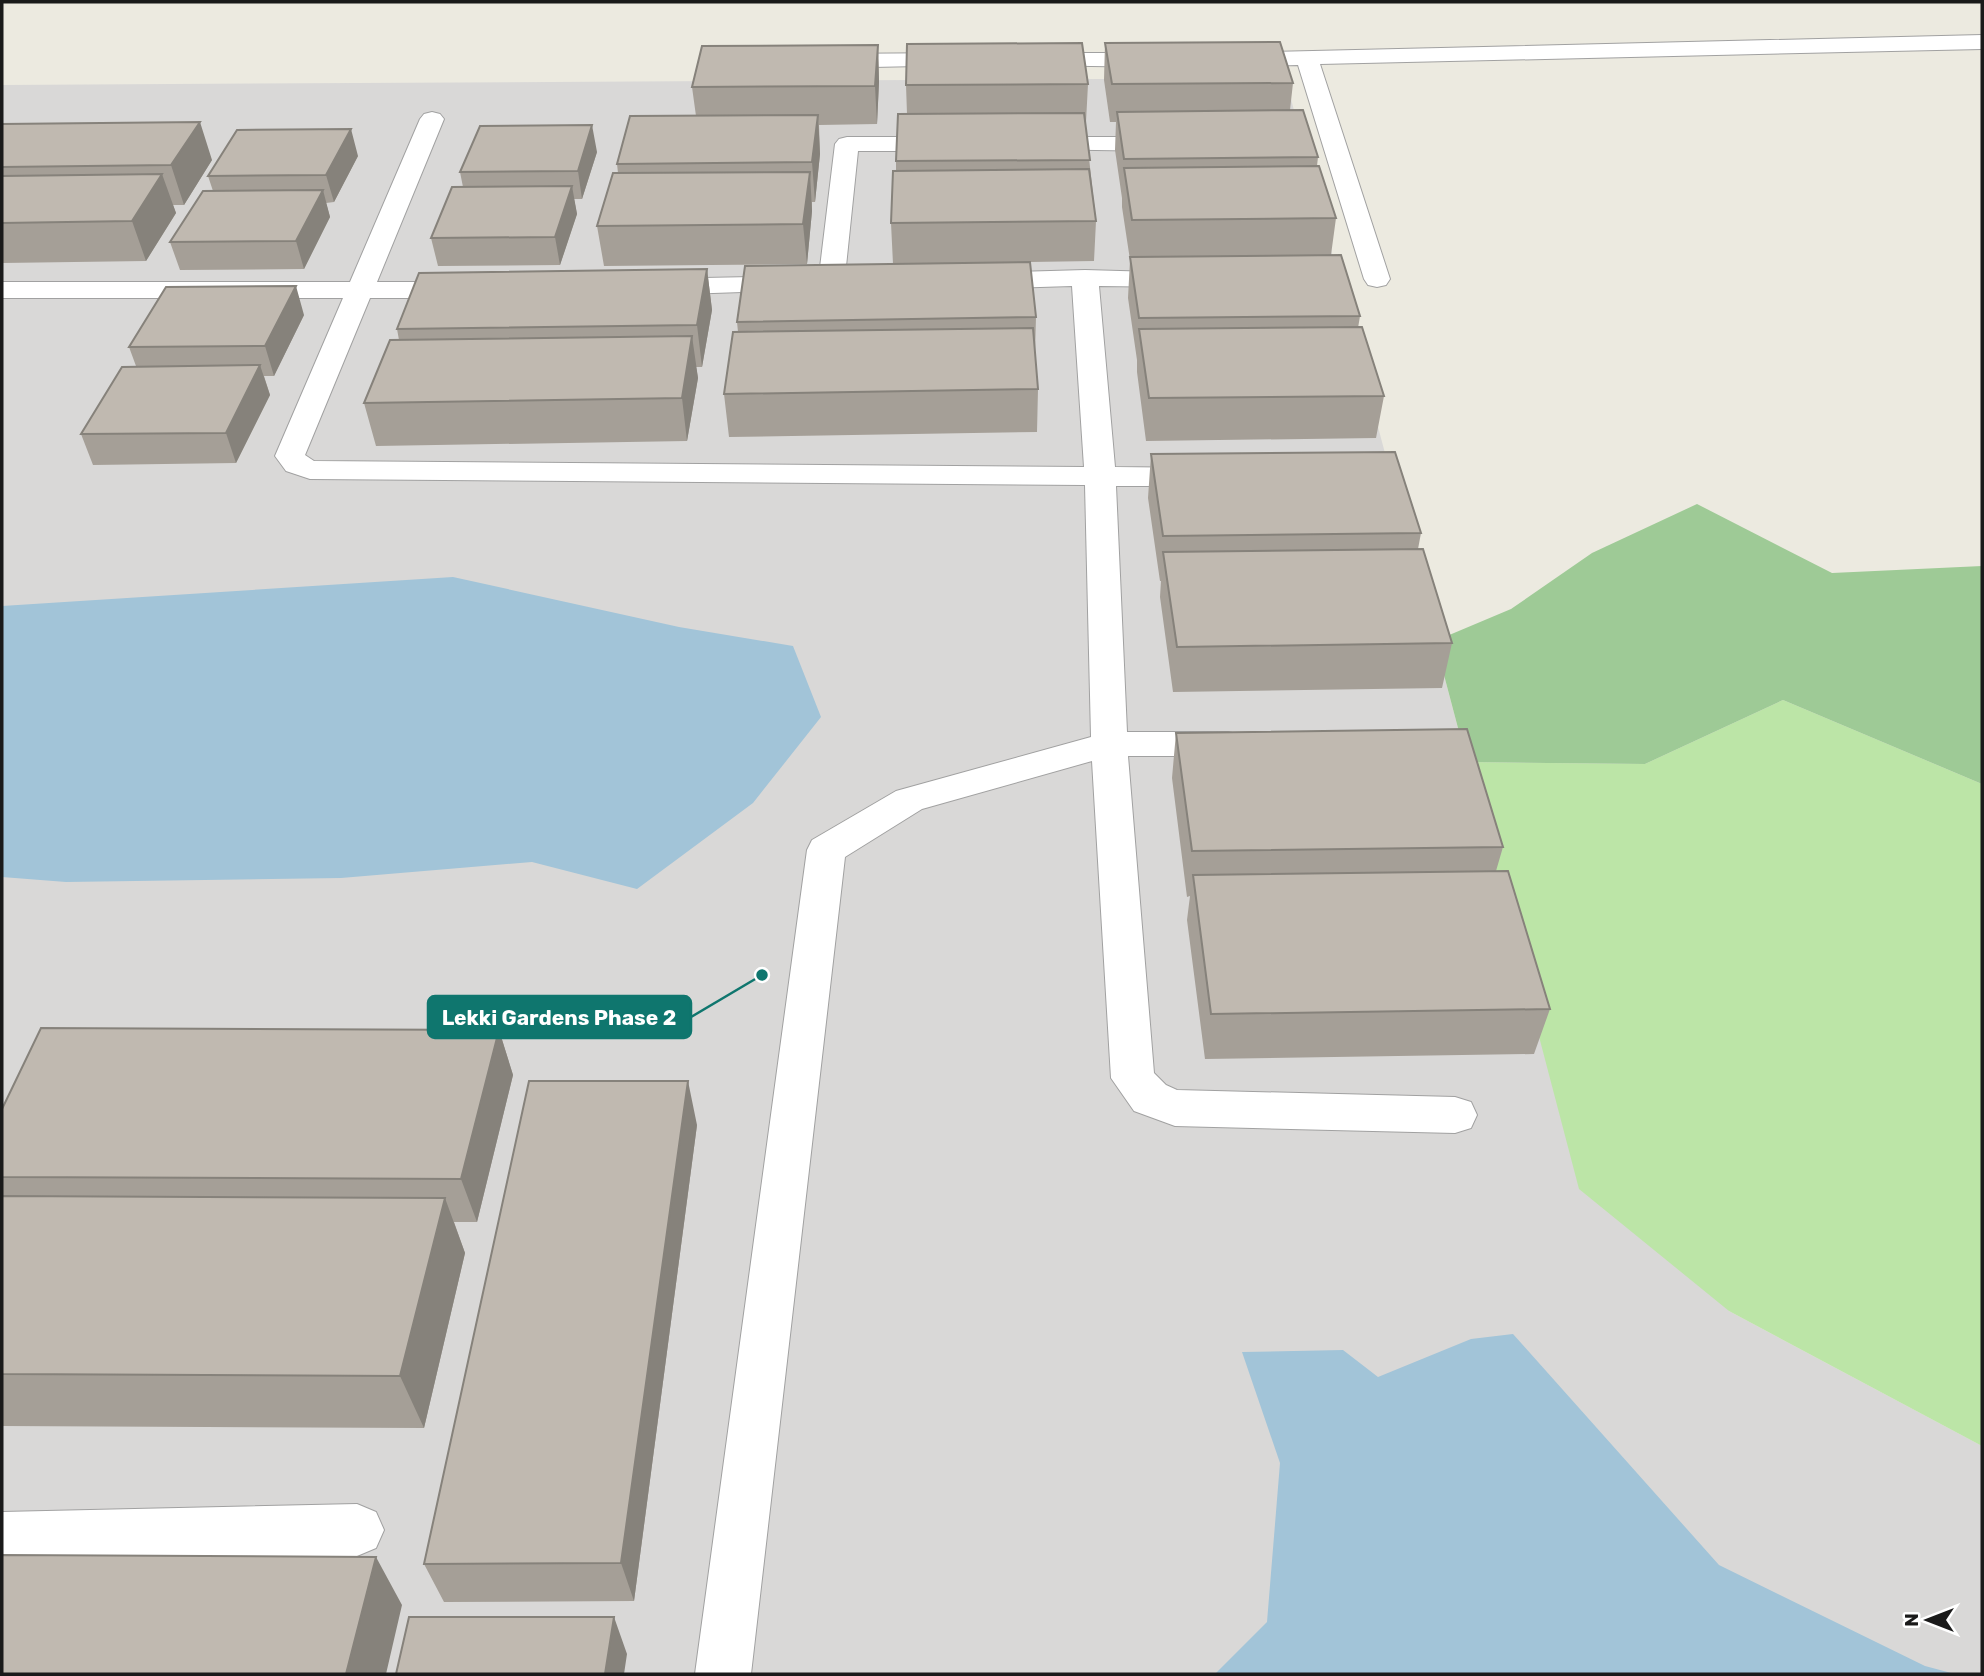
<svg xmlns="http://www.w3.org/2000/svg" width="1984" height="1676" viewBox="0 0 1984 1676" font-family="Rubik,sans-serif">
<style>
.residential{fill:#d9d8d7}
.grass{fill:#bce5a7}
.forest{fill:#9eca96}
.water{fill:#a2c4d8}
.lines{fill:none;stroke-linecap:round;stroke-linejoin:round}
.street-casing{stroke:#a1a1a1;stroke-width:2}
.street{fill:#fff;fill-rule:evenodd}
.wall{fill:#a59f97}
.shaded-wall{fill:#86827b}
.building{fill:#c0b9b0;stroke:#86827b;stroke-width:2}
.leader{fill:none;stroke:#0f766e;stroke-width:2.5}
.callout-dot{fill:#0f766e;stroke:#fff;stroke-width:2.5}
.callout{fill:#0f766e;stroke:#0f766e;stroke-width:2.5}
.callout-label{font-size:21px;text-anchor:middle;font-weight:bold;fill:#fff}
</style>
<rect width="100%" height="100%" fill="#eceae0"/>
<path class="residential" d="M1269,78L1287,84L1467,762L1729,1311L1982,1446V1674H2V85Z"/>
<path class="grass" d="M1783,700L1982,784V1446L1729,1311L1579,1189L1467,762L1645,764Z"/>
<path class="forest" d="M1697,504L1832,573L1982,566V784L1783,700L1645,764L1467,762L1435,641L1511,609L1592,553Z"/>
<path class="water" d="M453,577L679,627L793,646L821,717L753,803L637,889L532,862L341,878L66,882L2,877V606Z
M1513,1334L1719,1565L1925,1666L1955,1674H1215L1267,1622L1280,1463L1242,1352L1343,1350L1378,1377L1471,1339Z"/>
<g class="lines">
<g class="street-casing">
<path id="street" d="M1982,35V49L1320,64L1390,279L1386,285L1377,287L1368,285L1364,279L1298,65L1232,67L1224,65L1221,60L1224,55L1232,53Z
M958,53L966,55L969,60L966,65L826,68L818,66L815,61L818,56L826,54Z
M1033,53H1158L1166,55L1169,60L1166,65L1158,67L1025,65L1022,60L1025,55Z
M432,112L440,114L444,119L377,282H465L475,284L478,290L475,296L465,298H370L305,455L314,461L1084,467L1072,286L980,289L971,287L967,281L971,275L980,273L1085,270L1190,273L1194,279L1190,285L1181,287L1099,286L1115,467L1203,468L1214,470L1218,477L1214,484L1203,486H1116L1127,732H1228L1241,735L1246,744L1241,753L1228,756H1128L1154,1073L1166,1085L1177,1090L1455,1097L1471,1102L1477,1115L1471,1128L1455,1133L1175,1126L1134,1111L1111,1078L1092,761L922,809L845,857L751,1674H695L807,850L812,840L896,791L1091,737L1085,485L310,479L286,471L275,456L343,298H2V282H350L420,119L424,114Z
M847,137H947L955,139L959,144L955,149L947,151H858L845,276L873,277L877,283L873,289C857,293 838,294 822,290L818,284L835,144L839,139Z
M1035,137H1164L1172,139L1176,144L1172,149L1164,151L1027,149L1023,144L1027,139Z
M794,276L803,278L807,284L803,290L655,295L646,293L642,287L646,281L655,279Z
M357,1504L376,1512L384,1530L376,1548L357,1556L2,1564V1512Z"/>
</g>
<use href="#street" class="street"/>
</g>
<path class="wall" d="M1105,43L1293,83L1290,110L1318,157L1317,166L1336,218L1331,255L1360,316L1358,328L1384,396L1376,438L1146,441L1137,372V360L1128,298L1130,260L1122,207V198L1115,150L1116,122H1110L1104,80Z
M878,45L879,82L877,124L819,125L820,154L815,202H812V211L807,264L604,266L597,226L618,173L617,164L696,116L692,87Z
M1088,84L1086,122H1085L1096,221L1094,261L1030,262L1036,317L1035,353L1038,389L1037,432L729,437L724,394L738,332L737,322L893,264L891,223L896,171V161L907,114L906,85Z
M2,124L212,160L184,205H173L176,213L146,261L2,263Z
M597,152L582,199H574L577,214L560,265L438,266L431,238L463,187L460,172Z
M358,156L334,202L326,203L330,217L304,269L180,270L170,242L213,191L208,176Z
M707,269L712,310L702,367H696L698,378L687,441L376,446L364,403L399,340L397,329Z
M304,315L274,376H264L270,395L236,463L93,465L81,434L136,366L129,347Z
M1151,454L1421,533L1418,549L1452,643L1442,688L1173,692L1160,597L1161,581H1160L1148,498Z
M1176,733L1503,847L1496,871L1550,1009L1534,1054L1205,1059L1187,920L1190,896L1187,897L1172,778Z
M499,1030L513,1075L477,1222H454L465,1253L424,1428L2,1426V1109Z
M697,1125L634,1601L444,1602L424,1564Z"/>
<path class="shaded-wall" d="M878,45L879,82L877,124L875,86Z
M818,115L820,154L815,202L812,162Z
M200,122L212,160L184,205L171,165Z
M592,125L597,152L582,199L578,171Z
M351,129L358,156L334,202L326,175Z
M810,172L812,211L807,264L803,224Z
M162,174L176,213L146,261L132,221Z
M572,186L577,214L560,265L555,237Z
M323,190L330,217L304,269L296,241Z
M707,269L712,310L702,367L697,325Z
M296,286L304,315L274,376L265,346Z
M692,336L698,378L687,441L682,398Z
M260,365L270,395L236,463L226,433Z
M499,1030L513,1075L477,1222L461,1179Z
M688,1081L697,1125L634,1601L621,1563Z
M445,1198L465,1253L424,1428L400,1376Z
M376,1557L402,1605L386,1674H346Z
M614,1617L627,1654L624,1674H605Z"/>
<path class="building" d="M1280,42L1293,83L1112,84L1105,43Z
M1082,43L1088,84L906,85L907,44Z
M878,45L875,86L692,87L702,46Z
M1303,110L1318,157L1124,159L1117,112Z
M1084,113L1090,160L896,161L898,114Z
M818,115L812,162L617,164L630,116Z
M200,122L171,165L2,167V124Z
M592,125L578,171L460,172L480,126Z
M351,129L326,175L208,176L237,130Z
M1319,166L1336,218L1132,220L1124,168Z
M1089,169L1096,221L891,223L893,171Z
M810,172L803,224L597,226L613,173Z
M162,174L132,221L2,223V176Z
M572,186L555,237L431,238L452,187Z
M323,190L296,241L170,242L203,191Z
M1341,255L1360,316L1139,318L1130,257Z
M1030,262L1036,317L737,322L745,266Z
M707,269L697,325L397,329L419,273Z
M296,286L265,346L129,347L166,287Z
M1362,327L1384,396L1149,398L1139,329Z
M1033,328L1038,389L724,394L733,332Z
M692,336L682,398L364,403L390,340Z
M260,365L226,433L81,434L122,367Z
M1395,452L1421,533L1163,536L1151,454Z
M1423,549L1452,643L1177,647L1163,552Z
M1467,729L1503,847L1192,851L1176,733Z
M1508,871L1550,1009L1211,1014L1193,875Z
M41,1028L499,1030L461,1179L2,1177V1109Z
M529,1081H688L621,1563L424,1564Z
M2,1196L445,1198L400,1376L2,1374Z
M2,1555L376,1557L346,1674H2Z
M409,1617H614L605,1674H396Z"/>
<path class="leader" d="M762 975L691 1017"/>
<circle class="callout-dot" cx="762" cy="975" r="7"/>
<rect class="callout" x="428" y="996" width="263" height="42" rx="7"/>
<g class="callout-label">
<text x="559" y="1025">Lekki Gardens Phase 2</text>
</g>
<rect width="1984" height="1676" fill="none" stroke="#1a1a1a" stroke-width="7"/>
<g transform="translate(1928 1620) rotate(270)" stroke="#ffffff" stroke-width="5" paint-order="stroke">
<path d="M0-5L12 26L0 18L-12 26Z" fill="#1a1a1a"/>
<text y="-10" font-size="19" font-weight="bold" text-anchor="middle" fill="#1a1a1a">N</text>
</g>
</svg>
